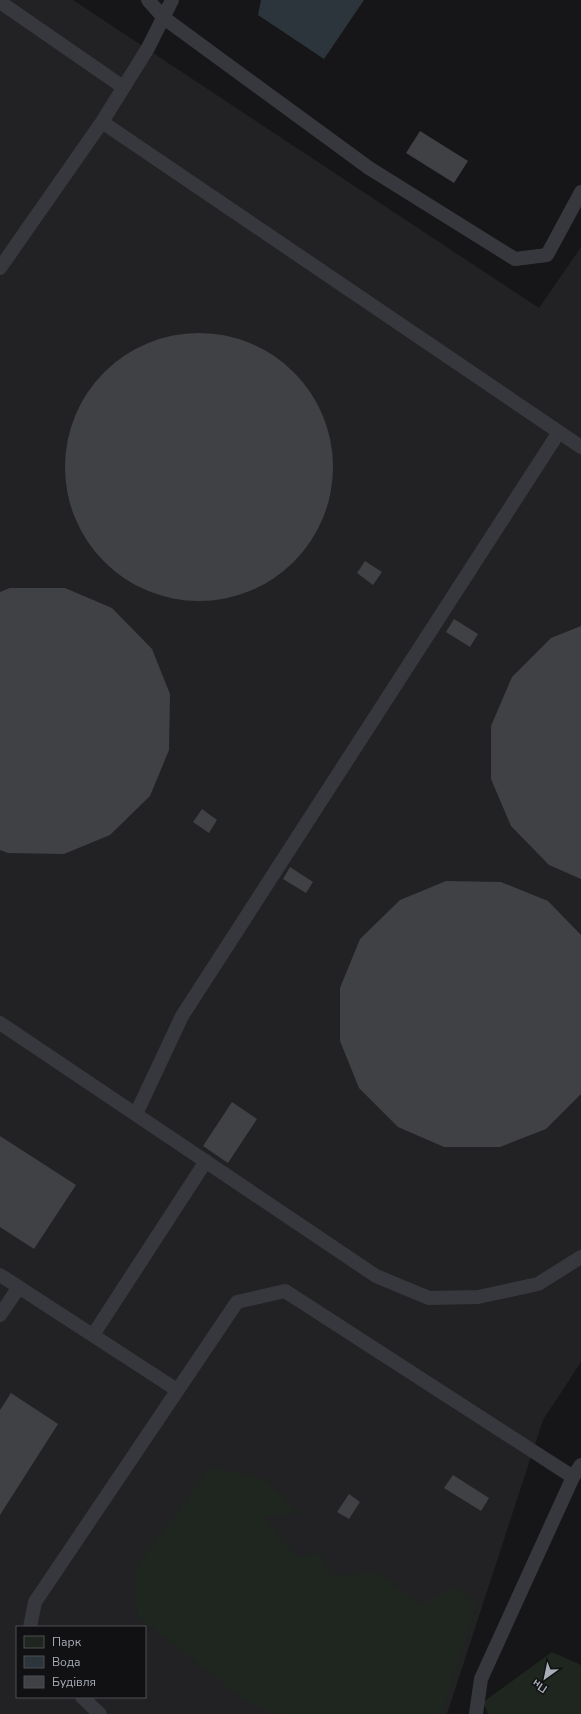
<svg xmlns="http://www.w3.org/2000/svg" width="581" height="1714" viewBox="0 0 581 1714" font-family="'Nunito Sans',sans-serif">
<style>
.built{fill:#222225;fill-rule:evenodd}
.green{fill:#1e261f}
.water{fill:#2c353c}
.building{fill:#404145}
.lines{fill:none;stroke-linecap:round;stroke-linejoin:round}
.lane{stroke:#37383d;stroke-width:14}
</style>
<rect width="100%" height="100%" fill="#161618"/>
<path class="built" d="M0,0H73L539,308L581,247V1362L543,1420L447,1714H0ZM17,1627H145V1697H17Z"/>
<path class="green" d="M210,1467L264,1479L300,1513L264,1518L298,1557L321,1552L330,1576L377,1572L421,1605L456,1586L477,1605L442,1714H276L249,1704L137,1616L135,1570Z
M552,1652L581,1665V1714H488L483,1702Z"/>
<path class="water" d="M261,0H364L324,59L258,15Z"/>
<path class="building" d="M420,131L468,161L454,183L406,153Z
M65 467a134 134 0 1 1 268 0a134 134 0 1 1-268 0Z
M365,561L382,572L373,585L357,573Z
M10,588H65L112,608L152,649L170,694L169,750L150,796L110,835L64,854L8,853L0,850V592Z
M454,619L478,634L470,647L446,632Z
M581,626V879L549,865L511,826L491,779V726L512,677L551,638Z
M202,809L217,820L209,833L193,822Z
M290,867L313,882L306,893L283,879Z
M446,881L501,882L548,901L581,935V1094L546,1129L500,1147H444L398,1127L359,1088L340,1041V988L360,939L400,900Z
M232,1102L257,1119L228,1163L203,1146Z
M0,1136L76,1185L34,1249L0,1227Z
M11,1393L58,1424L0,1515V1410Z
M453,1475L489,1498L481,1511L444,1488Z
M349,1494L360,1502L349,1519L337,1512Z"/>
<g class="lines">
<path class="lane" d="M148,0L164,18L369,168L515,259L547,255L581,192
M0,2L123,87
M102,122L581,447
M0,268L102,122L148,48L172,0
M0,1023L376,1276L429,1298L478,1297L538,1284L581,1257
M136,1114L182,1016L559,432
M0,1275L177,1390
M0,1315L19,1287
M93,1335L206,1161
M30,1627L35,1602L237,1302L285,1291L573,1477
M82,1697L100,1714
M476,1714L481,1679L573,1477L581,1465"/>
</g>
<rect x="16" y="1626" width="130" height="72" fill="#111113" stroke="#4d4f55"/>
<rect x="24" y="1636" width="20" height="12" fill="#1e261f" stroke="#4d4f55"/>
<text x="52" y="1646" font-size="12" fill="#a8adb8">Парк</text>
<rect x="24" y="1656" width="20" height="12" fill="#2c353c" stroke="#4d4f55"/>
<text x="52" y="1666" font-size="12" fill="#a8adb8">Вода</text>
<rect x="24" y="1676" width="20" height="12" fill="#404145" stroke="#4d4f55"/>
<text x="52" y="1686" font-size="12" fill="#a8adb8">Будівля</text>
<g transform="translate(545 1678) rotate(213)" stroke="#111113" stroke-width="3" paint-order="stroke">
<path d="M0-3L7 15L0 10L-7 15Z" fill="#a8adb8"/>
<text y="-6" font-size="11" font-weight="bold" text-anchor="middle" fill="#a8adb8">Пн</text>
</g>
</svg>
